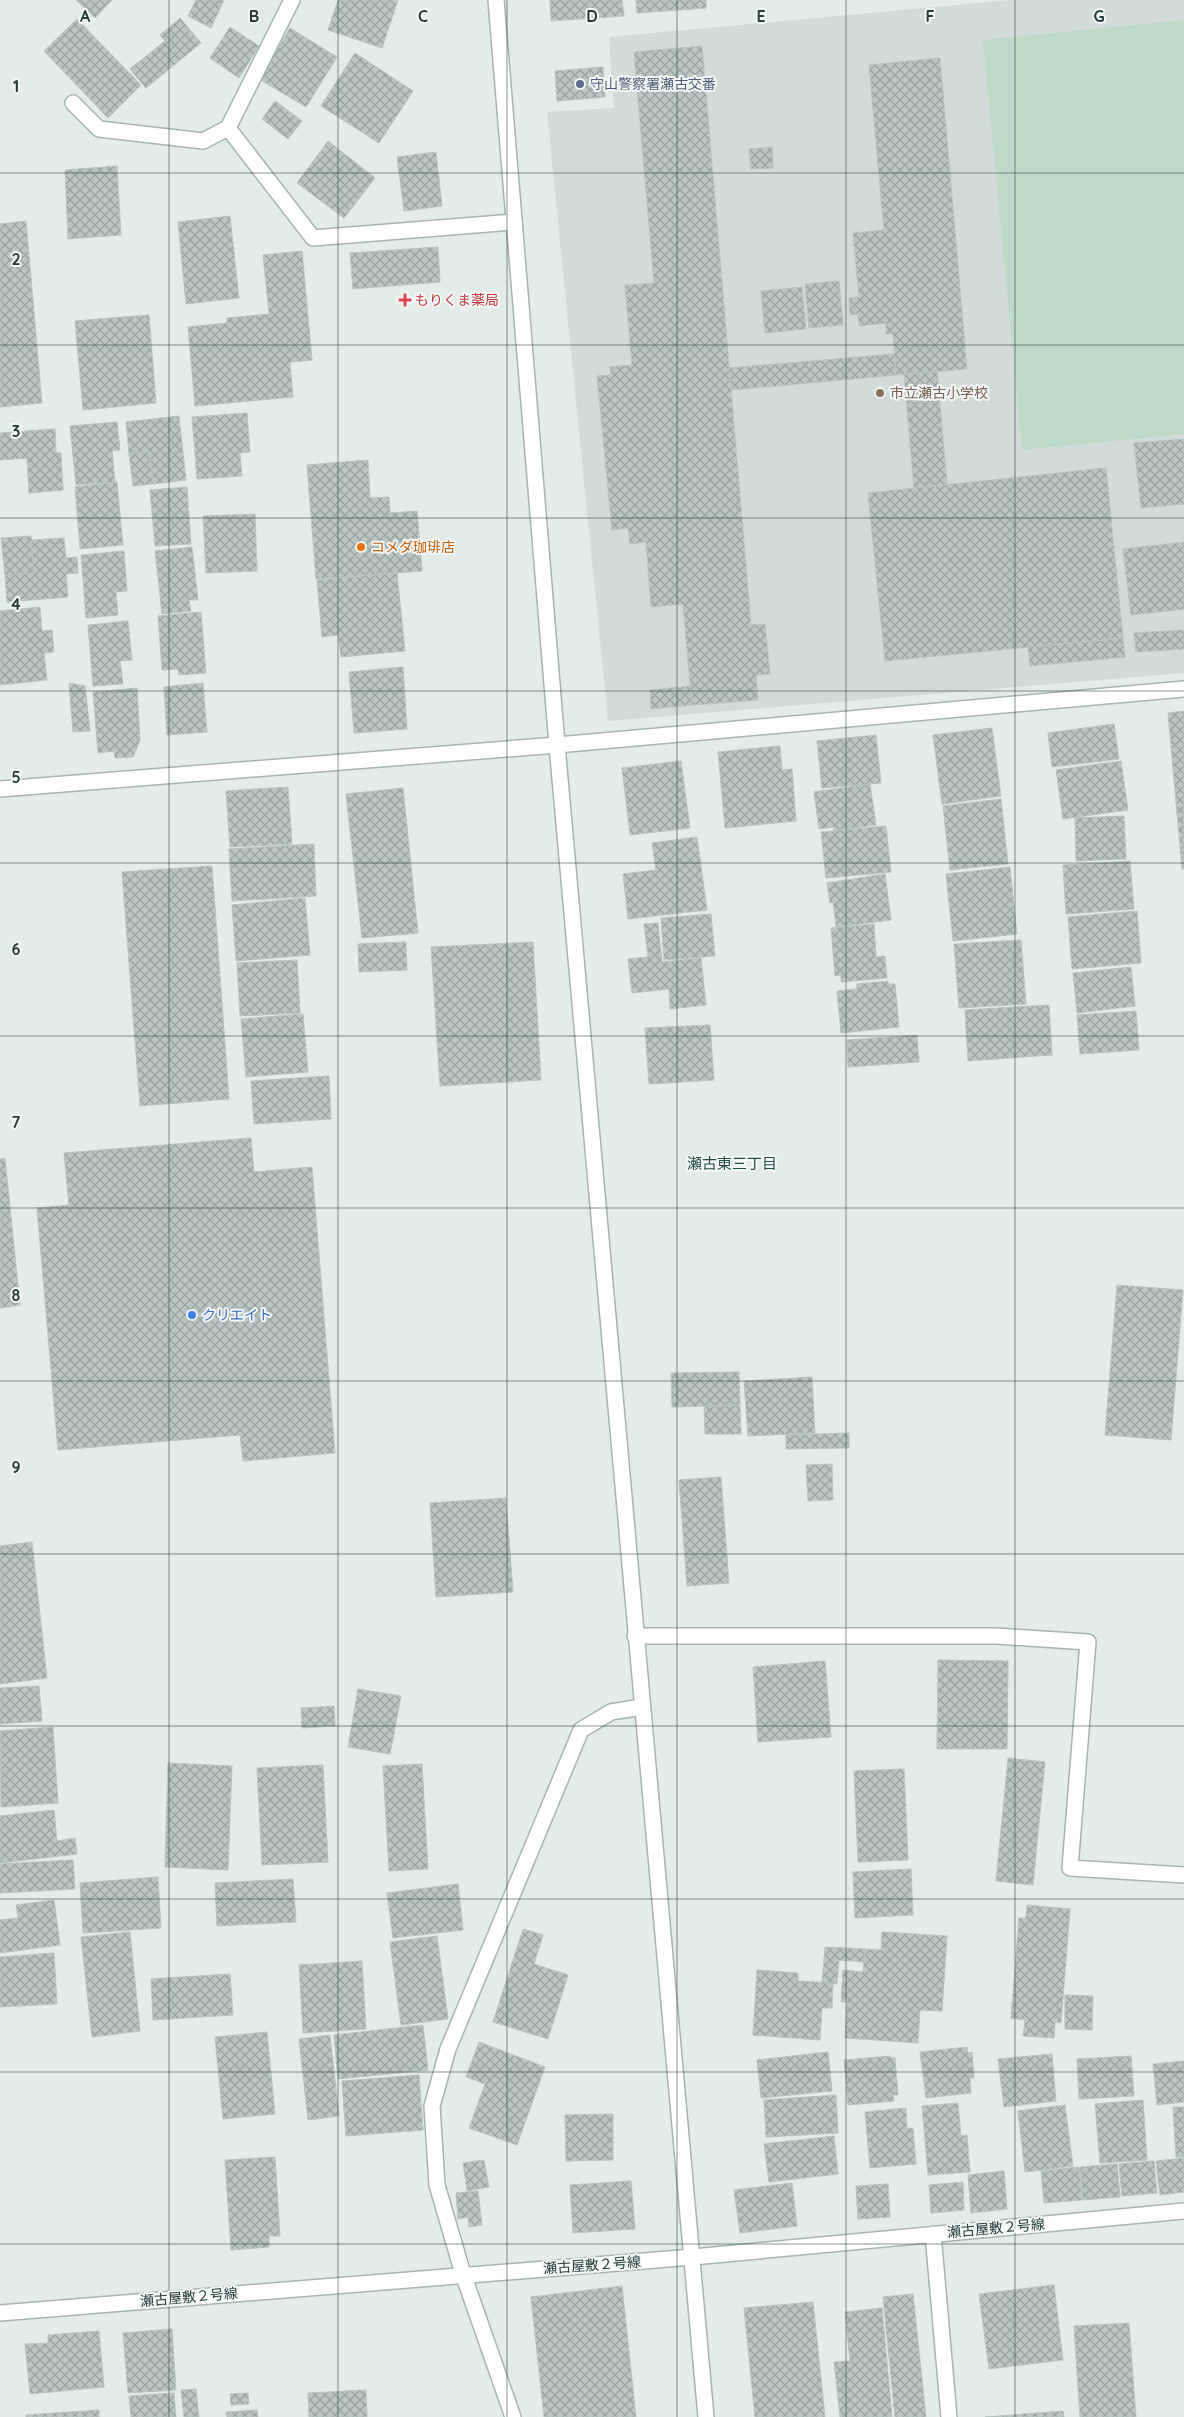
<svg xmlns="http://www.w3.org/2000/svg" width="1184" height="2417" viewBox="0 0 1184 2417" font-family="Quicksand,'Noto Sans JP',sans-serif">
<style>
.built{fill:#d1dbd8}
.green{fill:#bedbca}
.building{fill:url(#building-cross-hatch);stroke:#b6c5c1}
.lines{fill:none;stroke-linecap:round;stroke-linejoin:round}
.service-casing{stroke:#a6b4b1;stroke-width:18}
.minor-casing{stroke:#a6b4b1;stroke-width:18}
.tertiary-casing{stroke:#a6b4b1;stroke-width:18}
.service{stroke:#fff;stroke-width:15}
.minor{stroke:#fff;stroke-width:15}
.tertiary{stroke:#fff;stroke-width:15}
.grid{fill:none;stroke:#243c39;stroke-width:1;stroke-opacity:0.55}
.service-dot{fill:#5c6f8a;stroke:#f3f8f7;stroke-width:2}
.health-dot{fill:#e0444e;stroke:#f3f8f7;stroke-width:2}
.education-dot{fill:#8d6e63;stroke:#f3f8f7;stroke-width:2}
.food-dot{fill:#e8710a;stroke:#f3f8f7;stroke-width:2}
.shop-dot{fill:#3f7fe0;stroke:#f3f8f7;stroke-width:2}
.labels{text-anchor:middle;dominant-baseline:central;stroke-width:4;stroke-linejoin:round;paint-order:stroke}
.service-label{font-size:14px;fill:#4e5e75;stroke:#f3f8f7;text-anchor:start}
.health-label{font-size:14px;fill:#be3a42;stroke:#f3f8f7;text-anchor:start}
.education-label{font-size:14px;fill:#785e54;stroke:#f3f8f7;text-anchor:start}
.food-label{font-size:14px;fill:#c56008;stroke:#f3f8f7;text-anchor:start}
.shop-label{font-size:14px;fill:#366cbe;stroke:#f3f8f7;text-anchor:start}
.street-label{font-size:14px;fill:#243c39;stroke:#f3f8f7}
.neighbourhood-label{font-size:15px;fill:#224c48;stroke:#f3f8f7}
.grid-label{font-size:16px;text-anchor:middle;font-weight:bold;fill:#243c39;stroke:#f3f8f7;stroke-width:4;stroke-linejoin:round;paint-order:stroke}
</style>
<defs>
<pattern id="building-cross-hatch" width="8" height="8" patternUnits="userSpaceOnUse" patternTransform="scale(1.25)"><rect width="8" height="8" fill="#b9c6c3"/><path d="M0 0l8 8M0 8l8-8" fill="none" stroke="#96a29f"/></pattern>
</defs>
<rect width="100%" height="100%" fill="#e3ece9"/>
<path class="built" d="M1010,0H1184V673L608,721L547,112L614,108L609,37Z"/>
<path class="green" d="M1184,20V434L1022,450L983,40Z"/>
<path class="building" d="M76,0H112L95,18Z
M196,0H224L211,28L188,16Z
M338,0H398L382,48L328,30Z
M550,0H622L624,16L551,21Z
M636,0H706V8L637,13Z
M180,18L201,43L146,88L130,69L165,41L160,35Z
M77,19L141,85L108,118L44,51Z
M230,27L259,46L239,78L210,58Z
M290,28L337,57L306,107L259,79Z
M702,46L751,625L765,624L770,674L756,675L758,700L692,705L683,604L651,607L646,542L630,544L628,528L612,530L597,376L611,375L610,367L632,365L625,285L654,283L634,52Z
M355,53L413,91L379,143L321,106Z
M940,58L967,369L896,375L893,334H886V323L859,326L858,314L850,315L849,298L859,297L853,233L884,230L869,65Z
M603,67L605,97L557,101L555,71Z
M275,101L302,121L288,139L262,119Z
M328,141L375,178L344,218L297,183Z
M772,147L773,168L751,169L749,149Z
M436,152L442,206L404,211L397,157Z
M117,166L121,235L68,239L65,170Z
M230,216L239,298L186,304L178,222Z
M26,221L42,403L0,407V224Z
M438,247L440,282L353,289L350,253Z
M302,251L312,360L290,362L293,397L195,406L188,327L227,323V318L269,314L263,255Z
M839,281L843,325L809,328L805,284Z
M802,287L806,329L765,333L761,291Z
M149,315L156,403L83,410L75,321Z
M894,354L896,375L731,390L729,368Z
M937,371L947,484L914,488L904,374Z
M247,413L250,452L240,453L242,476L197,479L192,417Z
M179,416L186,480L153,484L149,451L129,454L126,422Z
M117,422L120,450L112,451L115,482L76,485L70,426Z
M55,429L56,453H61L63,490L29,493L27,458L0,460V433Z
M1184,439V504L1141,508L1134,443Z
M149,451L153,484L133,486L129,454Z
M368,460L370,498L389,497L390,513L417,511L422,571L316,579L307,465Z
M1106,468L1123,638L885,661L868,493Z
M117,482L123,545L80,549L75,487Z
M187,487L191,544L155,546L150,490Z
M255,514L257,571L206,573L203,516Z
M31,536L34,573L5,575L1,538Z
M64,538L66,558L77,557L78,573L66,574L68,597L7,602L5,575L34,573L31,540Z
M1184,542V609L1131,615L1123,549Z
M192,547L198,600H189L191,611L162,614L155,551Z
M124,551L127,591L116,592L118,615L86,618L81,555Z
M397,573L405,651L341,657L338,635L322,637L317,580Z
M40,607L42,631L52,630L54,652L44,653L47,680L0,685V611Z
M201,612L206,673L179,675L178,669L162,670L158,616Z
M128,621L132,660L120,661L123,684L93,686L88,625Z
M1184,630V649L1136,652L1134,633Z
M1123,638L1125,657L1030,666L1028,647Z
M403,667L407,729L354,733L349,672Z
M69,683L85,686L90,731L73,732Z
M203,683L207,732L167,735L164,687Z
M690,686L692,705L651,709L650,690Z
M137,688L140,740L133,757L115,758L114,751L98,753L93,692Z
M1184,711V869H1182L1168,713Z
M1114,724L1119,759L1052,767L1048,733Z
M992,728L1001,796L942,804L933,735Z
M876,735L881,783L822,788L817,741Z
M780,746L782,770L792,769L796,821L725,828L718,752Z
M681,761L690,828L630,835L622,768Z
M1121,761L1128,810L1063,819L1056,770Z
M870,784L876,825L834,831V827L819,829L814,792Z
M288,787L292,844L230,847L226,791Z
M403,788L418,933L362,938L346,794Z
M1001,799L1008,864L950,870L943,806Z
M1124,816L1126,859L1076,861L1075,818Z
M886,826L891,872L826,878L821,832Z
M697,837L707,910L628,919L623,874L656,870L652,843Z
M314,844L316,896L232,901L229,849Z
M1130,861L1134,909L1066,914L1063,865Z
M212,866L229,1099L140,1106L122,872Z
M1010,867L1017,934L953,941L946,874Z
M885,874L891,920L836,927L833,902L830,903L827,883Z
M305,898L310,955L236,961L232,905Z
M1137,911L1141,963L1072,969L1068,917Z
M711,914L715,956L664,960L661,918Z
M658,923L662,962L701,958L706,1005L670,1009L669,989L632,993L628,959L648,957L644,924Z
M874,924L876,957L885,956L887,978L841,982V975L835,976L831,928Z
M1021,940L1026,1004L959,1008L954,944Z
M406,942L407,970L359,972L358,944Z
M533,942L541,1080L440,1086L431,947Z
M297,960L300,1013L240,1016L237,963Z
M1131,967L1135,1006L1077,1013L1073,973Z
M888,981V984H895L899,1027L841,1033L837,991L857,989V984Z
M1049,1005L1052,1055L968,1061L965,1010Z
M1136,1011L1139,1050L1080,1054L1077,1015Z
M303,1014L308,1072L246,1077L241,1019Z
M710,1025L714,1080L649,1084L645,1028Z
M917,1035L919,1062L848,1067L847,1040Z
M329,1076L331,1119L254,1124L251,1081Z
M251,1138L254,1172L312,1167L335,1453L243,1461L240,1435L58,1450L37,1208L69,1205L64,1153Z
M5,1158L20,1305L0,1308V1159Z
M1117,1285L1183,1290L1171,1440L1105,1435Z
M739,1372L740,1405L672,1407L671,1373Z
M812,1377L815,1433L748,1436L744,1381Z
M740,1405L741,1434H705L704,1406Z
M849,1433V1448L786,1449V1435Z
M832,1464L833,1500L808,1501L806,1465Z
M721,1477L729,1583L687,1586L679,1480Z
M506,1498L513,1592L436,1597L430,1503Z
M32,1542L47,1678L0,1684V1546Z
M938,1660L1008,1661L1007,1749H937Z
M825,1661L831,1737L758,1742L753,1667Z
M39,1686L42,1721L0,1724V1688Z
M358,1689L401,1696L390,1754L348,1747Z
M334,1706L335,1726L302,1728L301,1708Z
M53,1727L58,1803L1,1807L0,1731Z
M1008,1758L1045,1762L1033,1885L996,1881Z
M168,1763L232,1766L228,1870L165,1867Z
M422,1764L428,1869L389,1871L383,1766Z
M323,1765L328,1862L262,1865L257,1768Z
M904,1769L908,1860L858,1862L854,1771Z
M54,1810L57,1841L75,1838L77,1854L0,1863V1816Z
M73,1860L75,1889L0,1893V1864Z
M911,1869L913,1915L855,1918L853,1872Z
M158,1877L161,1928L83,1933L80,1883Z
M293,1879L296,1922L217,1926L215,1883Z
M458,1884L463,1930L393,1938L387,1893Z
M54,1900L60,1945L0,1953V1920L18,1918L16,1905Z
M1027,1905L1070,1909L1061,2023L1055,2022L1054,2038L1023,2036L1025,2020L1011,2018L1019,1918H1026Z
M523,1929L543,1935L534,1964L568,1975L548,2039L493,2022Z
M130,1932L140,2031L92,2037L81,1937Z
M882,1932L947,1936L942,2011L920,2010L918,2043L845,2038L847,2002H841L843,1970L863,1972L865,1949L881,1950Z
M437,1936L448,2019L401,2025L390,1942Z
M825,1947L865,1949L864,1962L839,1960L837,1984L822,1983Z
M54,1953L57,2004L0,2007V1957Z
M362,1961L366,2029L303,2033L299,1965Z
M757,1970L798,1973V1981L833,1983L832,2008H822L820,2040L753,2035Z
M230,1974L233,2015L153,2020L151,1979Z
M1065,1995L1093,1996L1092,2030L1065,2029Z
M423,2025L428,2070L338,2079L334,2035Z
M267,2032L275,2114L223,2119L215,2037Z
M330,2035L339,2116L308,2120L299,2039Z
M479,2042L545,2067L517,2145L469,2128L485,2084L466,2077Z
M967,2047L968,2053L972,2052L974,2078H970L971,2093L926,2098L920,2052Z
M828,2052L832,2091L761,2098L757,2060Z
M1052,2054L1056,2101L1004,2107L998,2059Z
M890,2056L891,2058H895L898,2095H893L894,2101L848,2105L844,2060Z
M1131,2056L1134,2096L1079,2099L1077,2059Z
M1184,2061V2102L1157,2105L1153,2064Z
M419,2075L423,2130L346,2136L342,2081Z
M836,2095L838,2133L766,2137L764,2100Z
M1143,2100L1147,2160L1100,2163L1095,2104Z
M958,2103L961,2136L967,2135L970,2172L928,2175L922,2106Z
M1065,2105L1073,2166L1025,2172L1018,2111Z
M1173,2107H1184V2157H1176Z
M906,2108L907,2129L913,2128L916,2164L870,2168L865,2112Z
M613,2114V2160L566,2161L565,2115Z
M834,2136L838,2174L769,2182L764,2144Z
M275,2157L280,2236H269V2247L231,2250L225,2160Z
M1184,2158V2192L1160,2195L1156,2161Z
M484,2160L489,2187L467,2191L463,2163Z
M1154,2161L1157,2193L1122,2196L1119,2164Z
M1117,2164L1120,2197L1083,2200L1080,2167Z
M1079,2167L1082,2200L1044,2203L1041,2171Z
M1004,2171L1007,2209L971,2213L968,2175Z
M631,2181L635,2229L573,2233L570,2185Z
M963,2182L964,2210L931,2213L929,2185Z
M792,2183L797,2226L740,2233L734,2190Z
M888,2184L890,2217L858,2219L856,2186Z
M478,2191L482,2225L469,2227L468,2217L458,2219L456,2193Z
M1054,2285L1063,2360L989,2369L979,2294Z
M622,2286L636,2417H544L531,2297Z
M913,2294L926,2417H895L883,2297Z
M813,2302L825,2417H755L744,2308Z
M882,2308L892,2417H840L834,2362L850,2361L845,2312Z
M1129,2323L1136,2417H1080L1074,2326Z
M172,2329L176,2390L128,2393L123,2333Z
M99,2331L104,2387L30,2394L25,2344L48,2343V2335Z
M196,2389L199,2417H184L181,2390Z
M366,2390L367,2417H309L308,2393Z
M174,2393L176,2417H131L129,2396Z
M248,2393L249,2404L231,2405L230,2394Z
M99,2410V2417H26V2415Z
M257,2410L258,2417H227L226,2412Z
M1063,2411L1064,2417H985Z"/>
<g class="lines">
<g class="service-casing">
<path id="service" d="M73,103L99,129L203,141L228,128L292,0
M228,128L313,238L514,222
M635,1636H996L1088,1642L1070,1868L1184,1875
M513,2417L463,2274L437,2185L432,2106L448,2049L581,1730L611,1712L642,1707"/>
</g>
<g class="minor-casing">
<path id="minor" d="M0,789L557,745L1184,689
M933,2234L949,2417
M0,2313L693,2257L1184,2211"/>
</g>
<g class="tertiary-casing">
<path id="tertiary" d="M496,0L557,745L706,2417"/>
</g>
<use href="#service" class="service"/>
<use href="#minor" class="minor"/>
<use href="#tertiary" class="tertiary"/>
</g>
<path class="grid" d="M169,0V2417M338,0V2417M507,0V2417M677,0V2417M846,0V2417M1015,0V2417M0,173H1184M0,345H1184M0,518H1184M0,691H1184M0,863H1184M0,1036H1184M0,1208H1184M0,1381H1184M0,1554H1184M0,1726H1184M0,1899H1184M0,2072H1184M0,2244H1184"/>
<circle class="service-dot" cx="580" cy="84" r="5"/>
<path class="health-dot" d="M402.5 292.5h5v5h5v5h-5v5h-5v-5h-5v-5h5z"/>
<circle class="education-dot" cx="880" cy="393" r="5"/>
<circle class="food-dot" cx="361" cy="547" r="5"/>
<circle class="shop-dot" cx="192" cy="1315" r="5"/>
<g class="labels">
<g class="service-label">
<text x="590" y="84">守山警察署瀬古交番</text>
</g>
<g class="health-label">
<text x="415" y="300">もりくま薬局</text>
</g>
<g class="education-label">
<text x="890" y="393">市立瀬古小学校</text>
</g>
<g class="food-label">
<text x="371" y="547">コメダ珈琲店</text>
</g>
<g class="shop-label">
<text x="202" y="1315">クリエイト</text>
</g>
<g class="street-label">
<text transform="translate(996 2228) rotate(-5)">瀬古屋敷２号線</text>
<text transform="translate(592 2265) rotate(-4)">瀬古屋敷２号線</text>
<text transform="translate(189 2297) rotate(-5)">瀬古屋敷２号線</text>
</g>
<g class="neighbourhood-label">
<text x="732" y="1163">瀬古東三丁目</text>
</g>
</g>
<g class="grid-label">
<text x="85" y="22">A</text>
<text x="254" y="22">B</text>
<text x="423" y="22">C</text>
<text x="592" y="22">D</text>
<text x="761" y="22">E</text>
<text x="930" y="22">F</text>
<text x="1099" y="22">G</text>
<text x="16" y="92">1</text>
<text x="16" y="265">2</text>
<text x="16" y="437">3</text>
<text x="16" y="610">4</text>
<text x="16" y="783">5</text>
<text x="16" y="955">6</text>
<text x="16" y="1128">7</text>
<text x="16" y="1301">8</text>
<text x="16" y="1473">9</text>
</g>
</svg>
